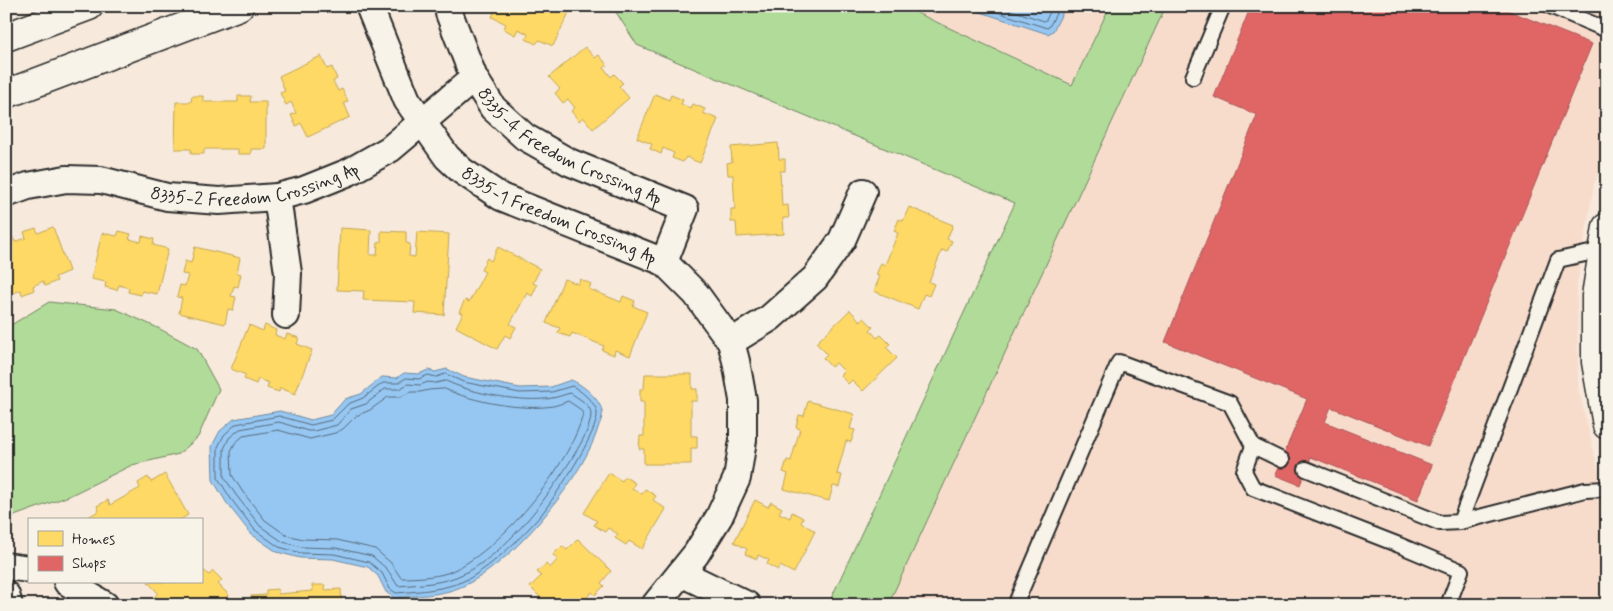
<svg xmlns="http://www.w3.org/2000/svg" width="1613" height="611" viewBox="0 0 1613 611" font-family="Mynerve,sans-serif">
<style>
.built{fill:#f7dccc}
.green{fill:#b1db98;stroke:#6e8362}
.water{fill:#96c7f2;stroke:#6b89a2}
.homes{fill:#ffd966;stroke:#bfa554}
.shops{fill:#e06666;stroke:#aa5454}
.lines{fill:none;stroke-linecap:round;stroke-linejoin:round}
.shore{stroke:#56697b;stroke-width:1}
.service-casing{stroke:#2b2b2b;stroke-width:18}
.minor-casing{stroke:#2b2b2b;stroke-width:30}
.tertiary-casing{stroke:#2b2b2b;stroke-width:31}
.service{stroke:#f7f3e8;stroke-width:14}
.minor{stroke:#f7f3e8;stroke-width:26}
.tertiary{stroke:#f7f3e8;stroke-width:28}
.labels{text-anchor:middle;dominant-baseline:central;stroke-width:5;stroke-linejoin:round;paint-order:stroke}
.street-label{font-size:18px;fill:#2b2b2b;stroke:#f7f3e8}
</style>
<rect width="100%" height="100%" fill="#f7e9db"/>
<filter id="ink" filterUnits="userSpaceOnUse"><feTurbulence type="fractalNoise" baseFrequency=".02" numOctaves="2"/><feDisplacementMap in="SourceGraphic" scale="10" xChannelSelector="R" yChannelSelector="G"/><feConvolveMatrix kernelMatrix="1 2 1 2 8 2 1 2 1" color-interpolation-filters="sRGB"/></filter>
<g filter="url(#ink)">
<path class="built" d="M902,6H962L1048,34L1053,31L1066,6H1110L1073,85Z
M1166,6H1607V152L1594,184L1577,285L1578,388L1607,504V605H888Z"/>
<path class="green" d="M612,6H902L1072,85L1110,6H1166L888,605H828L1015,203L637,45Z
M49,302L116,309L158,328L197,349L219,389L198,437L179,454L132,465L69,496L6,519V328Z"/>
<path class="water" d="M962,6H1066L1053,31L1048,34Z
M447,369L464,377L520,388L551,387L571,380C582,384 600,399 602,411C603,415 601,421 599,425C585,476 517,557 471,582C447,596 421,595 394,598L386,592L378,576L368,567L333,559L300,558L277,552L251,534L226,502L213,480L212,446L220,431L234,419L280,411L311,420L331,415L345,399L361,394L382,377L397,378L404,373L419,374L428,370L435,372Z"/>
<path class="homes" d="M497,6H572L553,46L539,40L536,44L526,39L528,34L518,29L515,35L504,29L506,24L492,17Z
M585,47L595,58L599,55L607,65L604,68L611,77L614,74L623,83L619,86L629,98L593,129L583,117L579,121L571,111L575,108L568,99L563,103L555,93L560,89L549,77Z
M321,56L327,69L332,67L337,79L333,81L338,91L342,89L348,101L344,103L350,117L308,137L301,123L296,126L291,115L296,113L291,102L286,105L280,93L285,91L279,76Z
M655,94L669,100L671,95L683,100L681,104L691,109L693,104L705,109L703,113L718,119L700,163L686,157L683,162L672,158L674,153L663,148L661,154L650,149L652,144L637,138Z
M192,96H203V102H238V96H251L250,102H266V149H251V154H238V149H204V154H191V149H175L176,102H191Z
M778,143L779,159H785V171H780L782,206L788,205L789,218H783L784,234L737,237L736,222H731V209H735L733,175H728L727,163L732,162L731,147Z
M909,207L953,225L947,239L952,241L947,252L942,250L929,282L934,284L929,296L924,294L918,309L874,291L880,276L876,275L881,263L885,265L898,233L894,231L899,219L903,221Z
M53,227L69,271L55,277L57,281L45,286L43,281L33,286L34,290L22,295L21,290L6,296V239L13,237L15,242L26,238L24,232L36,228L38,233Z
M340,228L371,230L370,255H377L378,242H381V231L406,232V243L410,244L409,256L415,257L417,232L449,234L444,315L414,313L415,302L363,300L364,291L337,290Z
M119,231L131,234L129,239L141,242L142,236L154,239L153,245L168,249L157,294L142,291L141,295L128,292L129,288L119,285L117,290L105,287L106,282L91,279L102,233L117,236Z
M195,247L240,258L237,273L241,274L238,287L234,286L231,296L236,297L233,310L228,309L225,324L179,313L182,298L177,297L180,285L185,286L188,275L182,274L185,261L191,263Z
M498,247L540,269L533,283L537,285L532,296L527,293L510,324L516,327L510,338L505,335L497,349L456,327L463,313L459,312L465,300L469,302L485,272L481,270L487,258L491,261Z
M564,279L578,284L580,279L591,284L589,289L621,302L623,296L635,301L633,306L647,312L630,356L615,350L614,355L602,350L604,346L572,333L570,337L558,333L560,328L546,323Z
M850,310L860,321L864,318L873,327L870,330L877,338L881,335L890,344L886,347L897,358L863,391L852,380L848,384L840,375L844,371L836,363L831,367L823,358L827,354L816,343Z
M249,325L263,331L265,325L276,330L275,335L285,339L287,334L299,338L297,344L312,350L295,394L280,388L279,392L267,388L269,383L258,379L256,384L244,379L246,375L231,369Z
M645,374H692V389H697V401H691V436H697V448H691V464H644V449H639L640,436H644V402H640V389H644Z
M808,401L854,414L850,429L855,430L851,442L846,441L837,474L842,475L839,487L833,486L829,501L784,489L788,474L783,472L787,460L791,461L800,429L796,427L799,415L804,416Z
M609,473L622,481L625,477L635,483L632,488L642,494L645,489L656,496L653,500L666,509L642,549L629,541L626,545L615,538L618,534L608,528L605,532L594,525L597,521L584,513Z
M165,474L188,515L180,520H87L86,518L99,511L97,506L108,500L110,505L140,488L138,483L148,477L151,482Z
M755,500L768,507L771,502L782,508L779,513L790,518L792,512L803,518L801,523L815,531L794,573L780,566L778,570L767,564L769,560L758,555L757,559L745,554L747,549L734,542Z
M578,539L611,571L601,583L604,586L595,595L592,592L584,600L587,603L586,605H548L530,587L541,576L537,572L546,564L550,568L558,559L553,555L562,546L567,550Z
M201,568L209,575L213,571L222,580L218,584L229,595L219,605H171L168,601L165,605L155,596L158,593L148,582H201Z
M312,585H325V590L341,589L342,605H251V596L266,595V590L278,589V594L313,591Z"/>
<path class="shops" d="M1251,6H1497L1592,44L1428,446L1331,407L1325,422L1432,465L1418,500L1311,457L1300,485L1275,475L1307,399L1165,342L1257,115L1214,97Z"/>
<g class="lines">
<path class="shore" d="M978,6L1047,28L1049,27L1060,6
M999,6L1044,21L1046,20L1053,6
M446,374L463,382L520,393L552,392L572,386C579,389 596,403 597,412C600,431 554,498 541,515C523,536 494,564 470,578C447,590 421,591 396,593L390,589L382,573L369,562L334,554L301,553L279,547L255,530L231,499L218,478V447L224,435L236,424L279,416L311,425L332,420L348,404L363,398L383,383H398L406,378L419,379L428,375L436,377Z
M446,381C473,394 523,403 552,398C559,397 565,394 571,393C577,398 591,404 591,414C591,429 577,450 569,463C544,502 507,552 465,573C444,584 421,584 398,586L387,569L372,556L336,548L302,547L283,542L260,526L236,495L224,477V449L229,438L240,429L279,422L308,431H314L337,425L351,409L366,404L385,389H399L408,384L420,385L428,382L435,383Z
M445,389C473,402 523,411 553,406C558,405 563,403 568,401L580,409L583,414C570,466 498,554 447,573C435,577 414,578 401,578L391,563L375,549L337,540L303,539L286,535L265,520L242,491L232,475L231,451L235,443L243,436L278,430L310,439L335,433L343,429L356,416L370,410L388,397H400L411,392H420L429,390Z"/>
<g class="service-casing">
<path id="service" d="M1550,6L1607,30
M1193,77L1223,6
M1253,446L1244,471L1253,488L1399,545L1461,571L1448,605
M1306,469L1440,523L1460,522L1558,260L1603,250L1607,251
M1460,522L1585,490L1607,489
M1015,605L1119,362L1230,403L1253,446L1282,460"/>
</g>
<g class="minor-casing">
<g id="minor">
<path id="s1" d="M369,6L407,100L447,157L462,171L501,197L664,262L696,294L731,342L736,361L743,400V440L737,478L719,517L696,554L655,605"/>
<path id="s2" d="M449,13L474,78L493,108L525,137L569,162L685,209L664,262"/>
<path id="s3" d="M6,194L28,186L66,179L101,180L167,197L219,201L277,197L304,190L349,172L390,149L474,78"/>
<path d="M277,197L288,273L286,315"/>
<path d="M731,342L770,318L815,278L842,240L863,192"/>
<path d="M6,566L29,569"/>
<path d="M681,573L747,605"/>
<path d="M67,582L105,605"/>
<path d="M6,595L9,605"/>
</g>
</g>
<g class="tertiary-casing">
<path id="tertiary" d="M6,37L89,6
M6,94L239,6
M1607,227L1596,296V362L1607,425"/>
</g>
<use href="#service" class="service"/>
<use href="#minor" class="minor"/>
<use href="#tertiary" class="tertiary"/>
</g>
</g>
<g class="labels">
<g class="street-label">
<text stroke="none"><textPath href="#s2" startOffset="191">8335-4 Freedom Crossing Ap</textPath></text>
<text stroke="none"><textPath href="#s3" startOffset="255">8335-2 Freedom Crossing Ap</textPath></text>
<text stroke="none"><textPath href="#s1" startOffset="299">8335-1 Freedom Crossing Ap</textPath></text>
</g>
</g>
<rect width="1613" height="611" fill="none" stroke="#f7f3e8" stroke-width="25"/>
<rect x="12" y="12" width="1588" height="586" fill="none" stroke="#2b2b2b" stroke-width="2" filter="url(#ink)"/>
<rect x="28" y="518" width="175" height="65" fill="#f7f3e8" stroke="#a5a39c"/>
<rect x="38" y="531" width="25" height="15" fill="#ffd966" stroke="#a5a39c"/>
<text x="72" y="544" font-size="15" fill="#2b2b2b">Homes</text>
<rect x="38" y="556" width="25" height="15" fill="#e06666" stroke="#a5a39c"/>
<text x="72" y="568" font-size="15" fill="#2b2b2b">Shops</text>
</svg>
